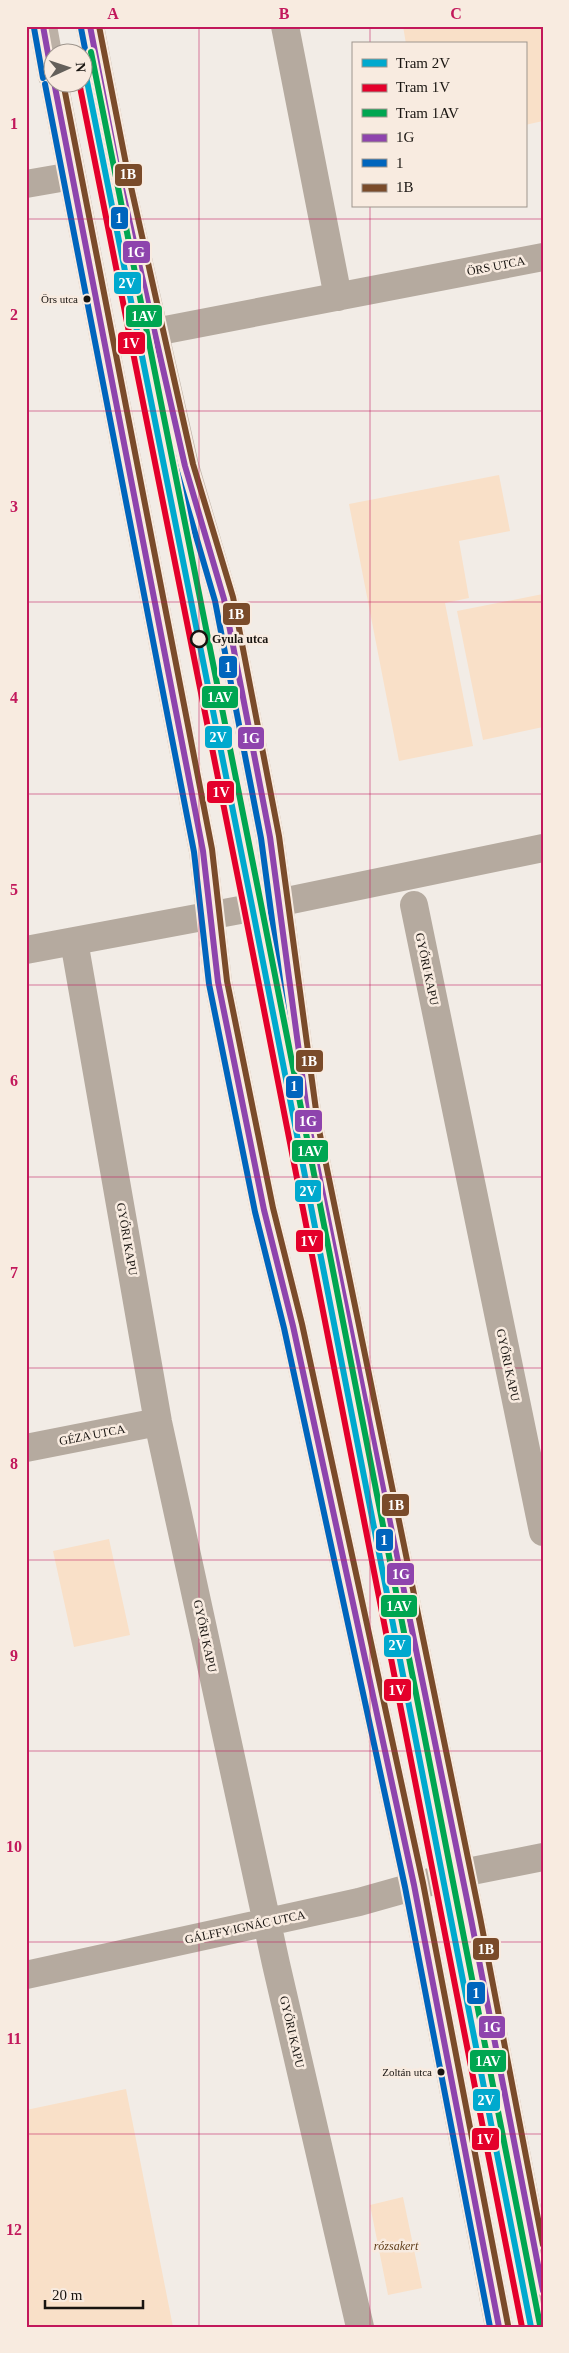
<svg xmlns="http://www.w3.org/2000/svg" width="569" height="2353" viewBox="0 0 569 2353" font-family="'Times New Roman',serif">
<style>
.green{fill:#f9e0c8}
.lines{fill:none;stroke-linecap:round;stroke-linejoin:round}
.street{stroke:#b5aa9f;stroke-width:28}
.secondary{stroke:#bcb1a6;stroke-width:28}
.bus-1-casing{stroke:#f8ebe0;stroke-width:10}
.bus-2-casing{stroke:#f8ebe0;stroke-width:10}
.bus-3-casing{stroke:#f8ebe0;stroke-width:10}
.bus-1{stroke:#8e44ad;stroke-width:6}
.bus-2{stroke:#0065bd;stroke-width:6}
.bus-3{stroke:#7a4b2a;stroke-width:6}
.tram-1-casing{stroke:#f8ebe0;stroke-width:10}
.tram-2-casing{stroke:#f8ebe0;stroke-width:10}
.tram-3-casing{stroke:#f8ebe0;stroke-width:10}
.tram-1{stroke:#00a9ce;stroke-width:6}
.tram-2{stroke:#e4002b;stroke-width:6}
.tram-3{stroke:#00a651;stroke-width:6}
.grid{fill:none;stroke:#c2185b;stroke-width:1;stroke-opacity:0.55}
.bus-dot{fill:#181410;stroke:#f8ebe0;stroke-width:2}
.stop-dot{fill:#f8ebe0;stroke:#181410;stroke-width:2.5}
.labels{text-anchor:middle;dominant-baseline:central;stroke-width:5;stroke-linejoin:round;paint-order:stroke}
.bus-label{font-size:11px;fill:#181410;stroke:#f8ebe0;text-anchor:end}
.street-label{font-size:12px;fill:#181410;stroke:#f8ebe0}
.stop-label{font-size:12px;font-weight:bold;fill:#181410;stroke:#f8ebe0;text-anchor:start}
.park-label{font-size:12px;font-style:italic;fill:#603e1a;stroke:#f8ebe0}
.line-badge{stroke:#f8ebe0;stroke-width:2}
.badge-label{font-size:14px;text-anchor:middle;font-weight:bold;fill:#fff}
.neatline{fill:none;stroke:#c2185b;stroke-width:2}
.grid-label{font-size:16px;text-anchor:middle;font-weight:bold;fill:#c2185b}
</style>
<rect width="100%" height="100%" fill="#f2ece6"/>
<path class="green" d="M403,26H543V121L525,125V44H406Z
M499,475L510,531L459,541L469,598L445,603L473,746L399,761L349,504Z
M543,594V727L483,740L457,611Z
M109,1539L130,1635L74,1647L53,1551Z
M126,2089L173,2327H26V2110Z
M403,2197L422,2288L388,2295L370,2205Z"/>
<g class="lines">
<path class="street" d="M285,26L338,297
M26,184L72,176
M155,332L543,257
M414,905L543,1532
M74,941L158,1422L276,1964L360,2327
M26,950L277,903L543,848
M26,1448L158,1422
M26,1975L359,1902L462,1873L543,1857"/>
<path class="secondary" d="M43,26L52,76
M90,26L118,171L185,466L224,599L270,837L309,1126L471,1919L543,2292
M54,82L203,851L218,982L264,1210L293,1326L414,1885L499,2327"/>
<g class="bus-1-casing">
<path id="bus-1" d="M43,26L52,76
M90,26L118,171L185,466L224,599L270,837L309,1126L471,1919L543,2291
M54,82L203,851L218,982L264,1210L293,1326L414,1885L499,2327"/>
</g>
<g class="bus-2-casing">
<path id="bus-2" d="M34,28L43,78
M81,28L109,173L176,468L215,601L261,838L300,1128L462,1921L534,2294
M45,84L194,852L209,984L255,1212L284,1328L405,1887L490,2327"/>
</g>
<g class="bus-3-casing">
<path id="bus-3" d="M99,26L127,169L193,464L233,597L279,836L318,1125L480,1917L543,2245
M63,82L212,849L227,981L273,1208L302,1324L423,1883L508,2325"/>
</g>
<use href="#bus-1" class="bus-1"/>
<use href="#bus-2" class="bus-2"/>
<use href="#bus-3" class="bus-3"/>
<g class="tram-1-casing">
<path id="tram-1" d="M82,56L252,906L531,2327"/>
</g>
<g class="tram-2-casing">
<path id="tram-2" d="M79,82L244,908L522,2327"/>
</g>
<g class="tram-3-casing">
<path id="tram-3" d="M91,52L261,904L540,2325"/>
</g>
<use href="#tram-1" class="tram-1"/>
<use href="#tram-2" class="tram-2"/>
<use href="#tram-3" class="tram-3"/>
</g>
<path class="grid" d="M199,26V2327M370,26V44M370,206V2327M26,219H543M26,411H543M26,602H543M26,794H543M26,985H543M26,1177H543M26,1368H543M26,1560H543M26,1751H543M26,1942H543M26,2134H543"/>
<g class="bus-dot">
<circle cx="87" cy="299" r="4.5"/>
<circle cx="441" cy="2072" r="4.5"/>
</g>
<circle class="stop-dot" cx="199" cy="639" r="8"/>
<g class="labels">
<g class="bus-label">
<text x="78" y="299">Örs utca</text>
<text x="432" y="2072">Zoltán utca</text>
</g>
<g class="street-label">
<text transform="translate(496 266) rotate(-11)">ÖRS UTCA</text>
<text transform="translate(427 969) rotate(78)">GYŐRI KAPU</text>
<text transform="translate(127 1239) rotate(80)">GYŐRI KAPU</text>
<text transform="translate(508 1365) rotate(78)">GYŐRI KAPU</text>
<text transform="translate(92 1435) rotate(-11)">GÉZA UTCA</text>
<text transform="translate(205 1636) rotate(78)">GYŐRI KAPU</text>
<text transform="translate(245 1927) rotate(-12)">GÁLFFY IGNÁC UTCA</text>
<text transform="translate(292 2032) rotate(77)">GYŐRI KAPU</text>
</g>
<g class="stop-label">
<text x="212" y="639">Gyula utca</text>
</g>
<g class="park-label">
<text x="396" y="2246">rózsakert</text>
</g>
</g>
<g class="line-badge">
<rect x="114" y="163" width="29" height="24" rx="5" fill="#7a4b2a"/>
<rect x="110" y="206" width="19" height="24" rx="5" fill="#0065bd"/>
<rect x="122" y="240" width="29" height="24" rx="5" fill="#8e44ad"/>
<rect x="113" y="271" width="29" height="24" rx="5" fill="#00a9ce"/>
<rect x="125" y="304" width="38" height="24" rx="5" fill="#00a651"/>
<rect x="117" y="331" width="29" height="24" rx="5" fill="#e4002b"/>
<rect x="222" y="602" width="29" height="24" rx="5" fill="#7a4b2a"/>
<rect x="218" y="655" width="20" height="24" rx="5" fill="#0065bd"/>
<rect x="201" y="685" width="38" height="24" rx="5" fill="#00a651"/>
<rect x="204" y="725" width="29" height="24" rx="5" fill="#00a9ce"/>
<rect x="237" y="726" width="28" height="24" rx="5" fill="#8e44ad"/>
<rect x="206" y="780" width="29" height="24" rx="5" fill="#e4002b"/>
<rect x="295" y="1049" width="29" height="24" rx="5" fill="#7a4b2a"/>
<rect x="285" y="1075" width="19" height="24" rx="5" fill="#0065bd"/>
<rect x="294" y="1109" width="29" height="24" rx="5" fill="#8e44ad"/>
<rect x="291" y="1139" width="38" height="24" rx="5" fill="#00a651"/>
<rect x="294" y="1179" width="28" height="24" rx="5" fill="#00a9ce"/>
<rect x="295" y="1229" width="29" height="24" rx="5" fill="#e4002b"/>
<rect x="381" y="1493" width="29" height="24" rx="5" fill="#7a4b2a"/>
<rect x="375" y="1528" width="19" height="24" rx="5" fill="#0065bd"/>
<rect x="386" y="1562" width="29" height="24" rx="5" fill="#8e44ad"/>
<rect x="380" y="1594" width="38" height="24" rx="5" fill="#00a651"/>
<rect x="383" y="1634" width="29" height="24" rx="5" fill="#00a9ce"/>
<rect x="383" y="1678" width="29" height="24" rx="5" fill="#e4002b"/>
<rect x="472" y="1937" width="28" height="24" rx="5" fill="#7a4b2a"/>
<rect x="466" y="1981" width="20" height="24" rx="5" fill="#0065bd"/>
<rect x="478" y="2015" width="28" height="24" rx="5" fill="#8e44ad"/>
<rect x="469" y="2049" width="38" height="24" rx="5" fill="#00a651"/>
<rect x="472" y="2088" width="29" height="24" rx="5" fill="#00a9ce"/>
<rect x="471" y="2127" width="29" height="24" rx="5" fill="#e4002b"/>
</g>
<g class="badge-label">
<text x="128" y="179">1B</text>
<text x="119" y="223">1</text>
<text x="136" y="257">1G</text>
<text x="127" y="288">2V</text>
<text x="144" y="321">1AV</text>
<text x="131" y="348">1V</text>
<text x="236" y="619">1B</text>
<text x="228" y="672">1</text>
<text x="220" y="702">1AV</text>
<text x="218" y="742">2V</text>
<text x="251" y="743">1G</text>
<text x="221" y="797">1V</text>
<text x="309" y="1066">1B</text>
<text x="294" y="1091">1</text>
<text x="308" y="1126">1G</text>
<text x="310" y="1156">1AV</text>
<text x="308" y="1196">2V</text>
<text x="309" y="1246">1V</text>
<text x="396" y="1510">1B</text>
<text x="384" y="1545">1</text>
<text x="401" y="1579">1G</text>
<text x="399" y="1611">1AV</text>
<text x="397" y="1650">2V</text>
<text x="397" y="1695">1V</text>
<text x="486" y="1954">1B</text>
<text x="476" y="1998">1</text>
<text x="492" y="2032">1G</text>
<text x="488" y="2066">1AV</text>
<text x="486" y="2105">2V</text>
<text x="485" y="2144">1V</text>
</g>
<rect width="569" height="2353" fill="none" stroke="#f8ebe0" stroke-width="55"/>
<rect x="352" y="42" width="175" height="165" fill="#f8ebe0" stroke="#9e958d"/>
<rect x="362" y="59" width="25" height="8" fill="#00a9ce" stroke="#9e958d"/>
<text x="396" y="68" font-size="15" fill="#181410">Tram 2V</text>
<rect x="362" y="84" width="25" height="8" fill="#e4002b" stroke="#9e958d"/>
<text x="396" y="92" font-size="15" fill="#181410">Tram 1V</text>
<rect x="362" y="109" width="25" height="8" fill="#00a651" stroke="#9e958d"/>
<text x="396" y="118" font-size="15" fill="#181410">Tram 1AV</text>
<rect x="362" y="134" width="25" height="8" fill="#8e44ad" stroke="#9e958d"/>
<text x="396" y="142" font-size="15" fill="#181410">1G</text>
<rect x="362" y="159" width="25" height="8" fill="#0065bd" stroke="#9e958d"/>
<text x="396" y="168" font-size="15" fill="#181410">1</text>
<rect x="362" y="184" width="25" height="8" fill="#7a4b2a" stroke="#9e958d"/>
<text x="396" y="192" font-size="15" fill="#181410">1B</text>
<g transform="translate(68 68) rotate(87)"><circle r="24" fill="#f8ebe0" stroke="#9e958d"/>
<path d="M0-4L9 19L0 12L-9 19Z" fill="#64605b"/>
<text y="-8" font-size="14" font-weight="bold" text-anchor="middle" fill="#181410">N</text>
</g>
<path d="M45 2300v8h98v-8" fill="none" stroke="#181410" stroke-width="2.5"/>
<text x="52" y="2300" font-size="15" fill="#181410" stroke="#f8ebe0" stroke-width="4" paint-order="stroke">20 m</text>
<rect x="28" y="28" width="514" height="2298" class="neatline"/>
<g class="grid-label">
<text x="113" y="19">A</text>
<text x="284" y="19">B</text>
<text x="456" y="19">C</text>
<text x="14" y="129">1</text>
<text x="14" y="320">2</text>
<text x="14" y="512">3</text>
<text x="14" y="703">4</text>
<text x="14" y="895">5</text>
<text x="14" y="1086">6</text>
<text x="14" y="1278">7</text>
<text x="14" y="1469">8</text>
<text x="14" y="1661">9</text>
<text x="14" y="1852">10</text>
<text x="14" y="2044">11</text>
<text x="14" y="2235">12</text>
</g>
</svg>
